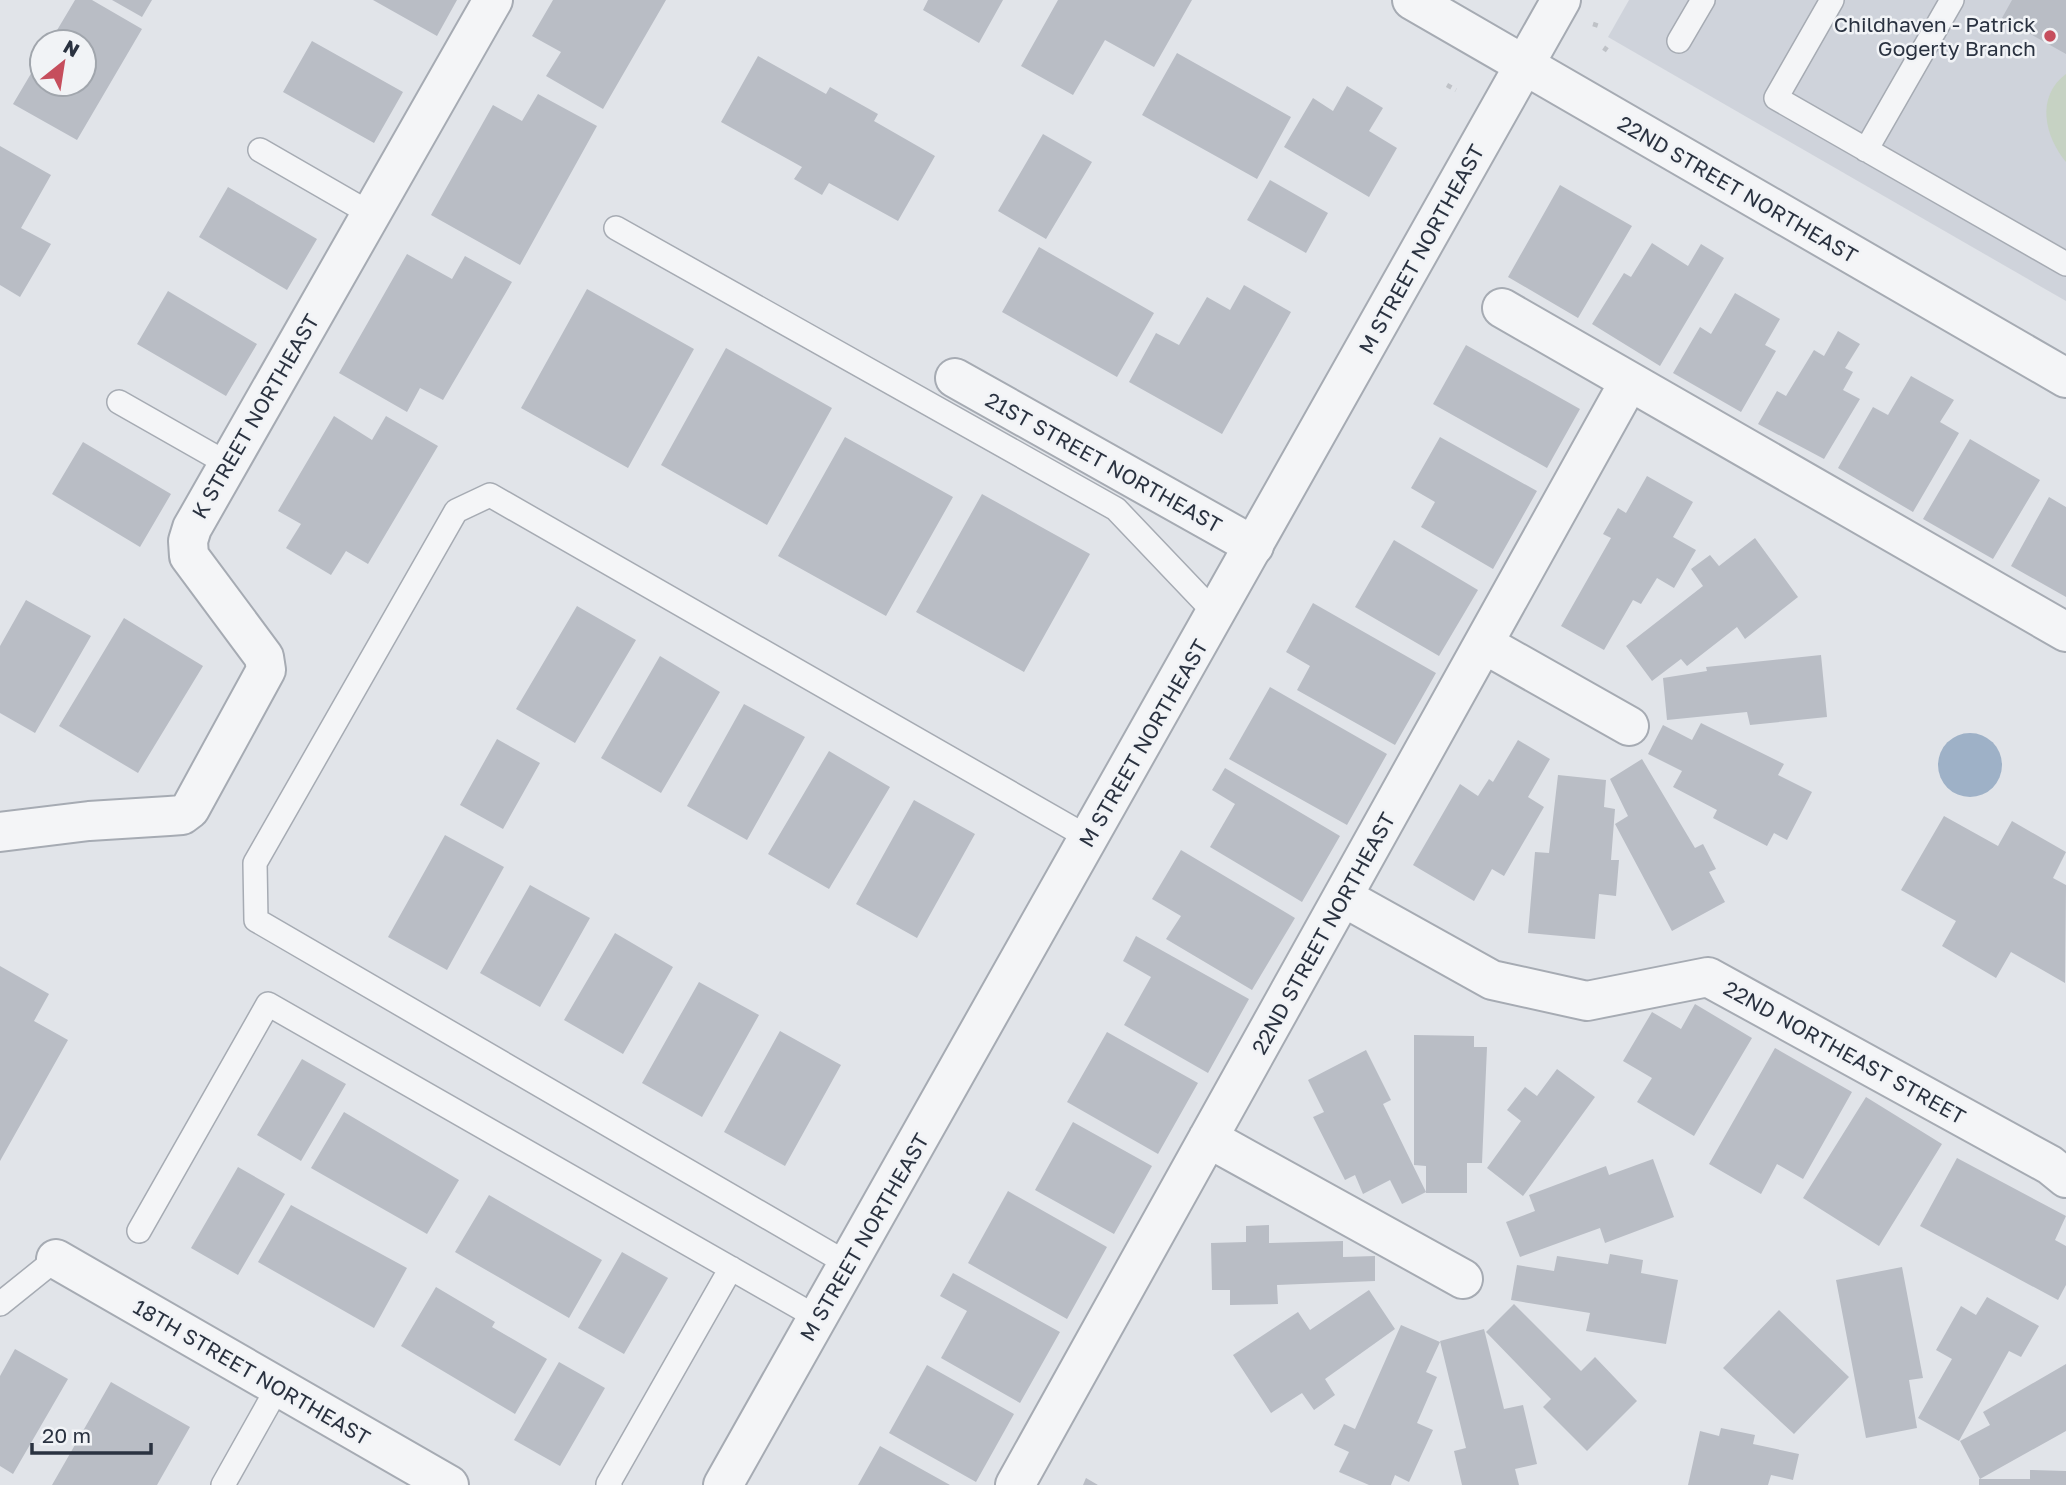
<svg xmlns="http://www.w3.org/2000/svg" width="2066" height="1485" viewBox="0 0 2066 1485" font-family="'Golos Text',sans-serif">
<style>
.built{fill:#cfd3db}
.green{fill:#c6d2c3}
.water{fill:#9eb1c7}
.building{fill:#b9bdc5}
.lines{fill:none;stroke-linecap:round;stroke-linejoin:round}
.service-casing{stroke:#a6abb3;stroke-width:26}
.minor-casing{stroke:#a6abb3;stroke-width:42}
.tertiary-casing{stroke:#a6abb3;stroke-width:42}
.path{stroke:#bfc2c7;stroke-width:4.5;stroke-dasharray:5 5;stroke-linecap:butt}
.service{stroke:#f4f5f7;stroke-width:23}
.minor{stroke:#f4f5f7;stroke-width:38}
.tertiary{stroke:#f4f5f7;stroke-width:38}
.poi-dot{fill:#c64e5d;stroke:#f1f3f6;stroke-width:2.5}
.labels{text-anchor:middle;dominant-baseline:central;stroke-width:5;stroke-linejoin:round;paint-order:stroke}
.poi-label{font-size:21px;fill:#2a3240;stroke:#f1f3f6;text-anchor:end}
.street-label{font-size:21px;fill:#2a3240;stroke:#f1f3f6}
</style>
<rect width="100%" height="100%" fill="#e1e4e9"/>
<path class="built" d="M1629,0H2066V301L1608,37Z"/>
<path class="green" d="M2066,74V162C2045,137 2035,97 2066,74Z"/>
<path class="water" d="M1938 765a32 32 0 1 1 64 0a32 32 0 1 1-64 0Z"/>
<path class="building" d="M75,0H92L142,29L77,140L13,104L42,55V84H84V42H50Z
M112,0H152L142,17Z
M373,0H457L437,36Z
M553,0H666L603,109L546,76L561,52L532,36Z
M928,0H1003L979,43L923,10Z
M1058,0H1192L1154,67L1105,40L1073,95L1021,66Z
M2012,0H2066V54L2002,18Z
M312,41L403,92L374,143L283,92Z
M1177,53L1291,117L1257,179L1142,115Z
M758,56L826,94L830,87L878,114L874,121L935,156L898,221L829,183L822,195L794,179L802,167L721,122Z
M1347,86L1383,108L1369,131L1397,148L1369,197L1284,147L1313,98L1333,111Z
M538,94L597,126L520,265L431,215L493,105L522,121Z
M1043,134L1092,162L1046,239L998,211Z
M0,146L51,175L21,228L51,244L20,297L0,285Z
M1270,180L1328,213L1306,253L1247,220Z
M1560,185L1632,226L1578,318L1508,277Z
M228,187L317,239L287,290L199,237Z
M1652,243L1688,266L1701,244L1724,258L1660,366L1592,324L1624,273L1631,277Z
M1039,247L1154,313L1117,377L1002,312Z
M407,254L452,279L465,256L512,282L443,400L420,388L407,412L339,373Z
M1244,285L1291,312L1222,434L1129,382L1156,333L1179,345L1207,297L1230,310Z
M587,289L694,349L628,468L521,408Z
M168,291L257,344L226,396L137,344Z
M1735,293L1780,319L1765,345L1776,351L1741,412L1673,373L1700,327L1711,334Z
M1838,331L1860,344L1845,368L1853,372L1843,390L1860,399L1824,459L1758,424L1777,391L1786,396L1814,350L1824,356Z
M1466,345L1580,409L1547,468L1433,404Z
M726,348L832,408L767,525L661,465Z
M1911,376L1954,400L1940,422L1959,433L1913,512L1838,468L1873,407L1888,415Z
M334,416L372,440L386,416L438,446L368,564L346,551L331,575L286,548L301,524L278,511Z
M845,437L953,497L886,616L778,556Z
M1440,437L1537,491L1493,569L1421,527L1435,502L1411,488Z
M1970,439L2040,480L1993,559L1923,519Z
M83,442L171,494L140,547L52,494Z
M1647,476L1693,502L1673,537L1696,550L1674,588L1657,578L1641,604L1633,600L1604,650L1561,626L1611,538L1603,534L1618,508L1626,513Z
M982,494L1090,554L1024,672L916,612Z
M2049,497L2066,507V597L2011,566Z
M1755,538L1798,597L1745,639L1737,627L1687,666L1681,659L1652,681L1626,646L1703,586L1691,569L1710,555L1719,566Z
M1394,540L1478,590L1439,656L1355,607Z
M26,600L91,636L35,733L0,713V646Z
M1313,603L1436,673L1395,745L1297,690L1310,666L1286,652Z
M577,606L636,640L575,743L516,709Z
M124,618L203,666L138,773L59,726Z
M1821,655L1827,717L1750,725L1747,712L1667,720L1663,678L1707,671L1706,667Z
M660,656L720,692L661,793L601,758Z
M1270,687L1387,754L1347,825L1229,759Z
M744,704L805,737L747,840L687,806Z
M1701,723L1784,764L1778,775L1812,792L1787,840L1774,833L1767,846L1713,818L1717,810L1673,787L1682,771L1648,754L1663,725L1692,740Z
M497,739L540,763L503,829L460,805Z
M1518,740L1550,759L1528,797L1544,807L1504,876L1492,869L1474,901L1413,865L1460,784L1478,796L1489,779L1493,782Z
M829,751L890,787L829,889L768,854Z
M1642,759L1695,848L1703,844L1716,869L1709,872L1725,902L1672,931L1615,824L1628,816L1610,779Z
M1225,768L1340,836L1302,902L1210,847L1235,804L1212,790Z
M1558,775L1606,780L1604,807L1615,809L1611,860H1619L1616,896L1599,894L1595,939L1528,933L1535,852L1549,853Z
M914,800L975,834L917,938L856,904Z
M1944,816L1998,846L2012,821L2066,852L2053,878L2066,885L2065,983L2011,952L1996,978L1942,946L1956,921L1901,890Z
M445,835L504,867L447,970L388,937Z
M1181,850L1295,918L1252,990L1166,939L1181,916L1152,899Z
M530,885L590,918L540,1007L480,973Z
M615,933L673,967L623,1054L564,1020Z
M1136,936L1249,999L1208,1073L1124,1025L1151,977L1123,961Z
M0,966L49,994L34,1021L68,1040L0,1161Z
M699,982L759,1015L702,1117L642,1083Z
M1695,1004L1752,1038L1694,1136L1637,1102L1652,1078L1623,1061L1652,1012L1681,1029Z
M780,1031L841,1065L785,1166L724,1132Z
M1107,1032L1198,1083L1158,1154L1067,1102Z
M1414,1035L1474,1036V1047H1487L1482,1163H1467V1193H1426V1166L1414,1165Z
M1775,1048L1852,1092L1803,1179L1777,1164L1761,1194L1709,1164Z
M1366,1050L1391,1100L1383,1104L1426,1192L1402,1204L1390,1180L1363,1194L1355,1175L1345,1180L1313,1117L1324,1112L1308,1080Z
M302,1059L346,1084L301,1161L257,1135Z
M1557,1069L1595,1097L1523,1196L1487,1168L1521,1121L1507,1110L1525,1087L1537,1096Z
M1866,1097L1942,1144L1879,1246L1803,1198Z
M344,1112L459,1180L427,1234L311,1168Z
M1073,1122L1152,1166L1114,1234L1035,1190Z
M1957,1158L2066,1216L2055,1240L2066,1246V1285L2058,1300L1920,1226Z
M1653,1159L1674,1217L1605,1243L1600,1228L1520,1257L1506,1222L1535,1211L1529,1195L1606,1166L1609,1175Z
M238,1167L285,1194L238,1275L191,1248Z
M1008,1191L1107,1247L1067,1319L968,1263Z
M489,1195L602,1260L569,1318L455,1252Z
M291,1205L407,1268L374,1328L258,1262Z
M1269,1225V1243L1343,1241V1257L1375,1256V1281L1277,1285L1278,1304L1230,1305V1290H1212L1211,1243L1246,1242V1226Z
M622,1252L668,1278L624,1354L578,1328Z
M1610,1254L1643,1260L1641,1273L1678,1280L1666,1344L1586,1331L1590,1313L1511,1300L1517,1265L1554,1271L1557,1256L1608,1264Z
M1902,1267L1923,1378L1909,1380L1917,1428L1866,1438L1836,1280Z
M953,1273L1060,1332L1020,1403L941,1358L967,1311L940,1296Z
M436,1287L495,1322L492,1327L547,1359L515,1414L401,1346Z
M1369,1290L1395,1329L1325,1379L1335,1395L1314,1410L1302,1393L1271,1413L1233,1355L1298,1312L1310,1330Z
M1987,1297L2039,1326L2021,1357L2009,1351L1959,1441L1918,1418L1952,1359L1936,1350L1961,1306L1976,1315Z
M1514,1304L1581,1371L1595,1357L1637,1401L1587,1451L1543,1407L1551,1399L1486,1332Z
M1779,1310L1849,1377L1794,1434L1723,1368Z
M1401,1325L1440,1342L1426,1372L1437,1377L1417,1423L1433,1430L1409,1482L1395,1475L1391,1485H1369L1339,1472L1349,1452L1334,1445L1344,1424L1355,1429Z
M1484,1329L1504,1409L1523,1405L1537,1464L1515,1469L1519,1485H1462L1454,1451L1466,1448L1440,1341Z
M15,1349L68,1379L13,1474L0,1466V1376Z
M559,1362L605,1388L560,1466L514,1440Z
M2066,1364V1431L1980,1479L1960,1441L1990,1425L1983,1412Z
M927,1365L1014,1414L976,1482L889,1433Z
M111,1382L190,1427L157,1485H52Z
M1721,1428L1755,1435L1753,1444L1799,1454L1793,1480L1771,1475L1768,1485H1688L1700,1431L1719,1436Z
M880,1446L950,1485H858Z
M2030,1470L2066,1471V1485H1979V1479H2030Z
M1086,1478L1098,1485H1083Z"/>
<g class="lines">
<g class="service-casing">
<path id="service" d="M1832,0L1776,98L2066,264
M1679,41L1703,0
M260,150L371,214
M1866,150L1952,0
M616,228L1116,509L1216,614
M119,402L228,464
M139,1231L268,1004L818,1318
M848,1264L256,920L255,863L456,511L490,495L1089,838
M0,1304L56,1259
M223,1485L278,1387
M610,1485L608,1484L731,1268"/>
</g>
<g class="minor-casing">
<path id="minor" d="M1502,308L2066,632
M955,378L1254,546
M1484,644L1629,726
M0,832L89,821L169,816L182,815L190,809L266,670L264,657L189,556L188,541L192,528L493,0
M1343,897L1492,980L1587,1001L1708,977L2050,1165L2066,1178
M1208,1138L1463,1279
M56,1259L449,1485
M1015,1485L1629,382"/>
</g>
<g class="tertiary-casing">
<path id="tertiary" d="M1412,0L2066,378
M723,1485L1561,0"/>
</g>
<path class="path" d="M1593,24L1602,27
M1604,51L1609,44
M1447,85L1456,90"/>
<use href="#service" class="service"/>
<use href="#minor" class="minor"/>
<use href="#tertiary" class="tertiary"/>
</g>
<circle class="poi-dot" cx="2050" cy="36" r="7"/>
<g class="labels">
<g class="poi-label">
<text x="2036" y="24">Childhaven - Patrick<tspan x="2036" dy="24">Gogerty Branch</tspan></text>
</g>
<g class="street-label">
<text transform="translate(1738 189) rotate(30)">22ND STREET NORTHEAST</text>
<text transform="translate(1421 249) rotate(-61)">M STREET NORTHEAST</text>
<text transform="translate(255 416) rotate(-60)">K STREET NORTHEAST</text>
<text transform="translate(1104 462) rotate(29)">21ST STREET NORTHEAST</text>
<text transform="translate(1143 743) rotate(-60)">M STREET NORTHEAST</text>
<text transform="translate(1323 933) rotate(-61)">22ND STREET NORTHEAST</text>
<text transform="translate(1845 1052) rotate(29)">22ND NORTHEAST STREET</text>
<text transform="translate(864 1237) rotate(-60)">M STREET NORTHEAST</text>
<text transform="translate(252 1372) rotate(30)">18TH STREET NORTHEAST</text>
</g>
</g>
<g transform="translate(63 63) rotate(30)"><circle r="33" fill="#f1f3f6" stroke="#a1a6ad" stroke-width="2"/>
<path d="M0-5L12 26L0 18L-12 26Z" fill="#c64e5d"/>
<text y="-10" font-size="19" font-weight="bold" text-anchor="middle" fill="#2a3240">N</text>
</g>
<path d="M32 1443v10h119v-10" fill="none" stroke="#2a3240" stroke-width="3.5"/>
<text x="42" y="1443" font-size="21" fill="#2a3240" stroke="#f1f3f6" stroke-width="5" paint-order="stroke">20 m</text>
</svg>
